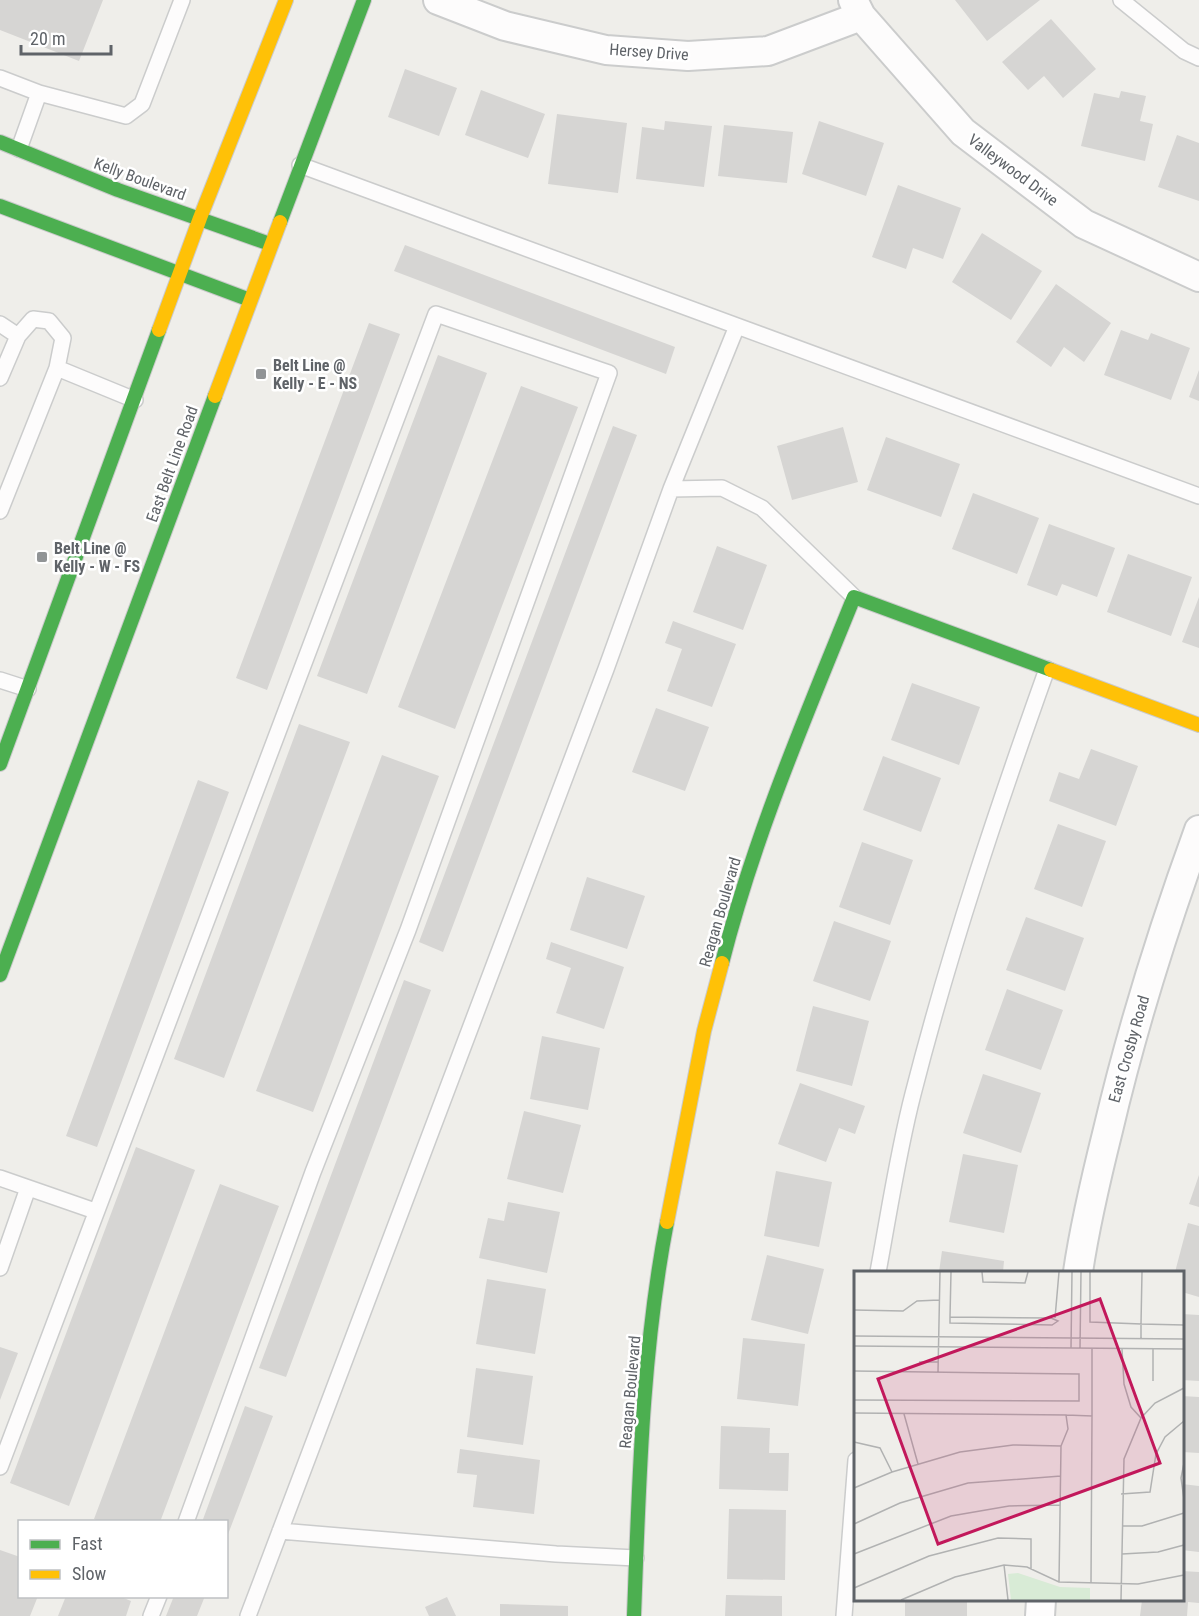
<svg xmlns="http://www.w3.org/2000/svg" width="1199" height="1616" viewBox="0 0 1199 1616" font-family="'Roboto Condensed',sans-serif">
<style>
.building{fill:#d6d5d3}
.lines{fill:none;stroke-linecap:round;stroke-linejoin:round}
.lane-casing{stroke:#cbcccc;stroke-width:18}
.street-casing{stroke:#cbcccc;stroke-width:32}
.fast-casing{stroke:#cacacb;stroke-width:16}
.slow-casing{stroke:#cacacb;stroke-width:16}
.lane{stroke:#fdfcfc;stroke-width:15}
.street{stroke:#fdfcfc;stroke-width:28}
.fast{stroke:#4caf50;stroke-width:14}
.slow{stroke:#ffc107;stroke-width:14}
.poi-dot{fill:#919496;stroke:#fff;stroke-width:2}
.labels{text-anchor:middle;dominant-baseline:central;stroke-width:5;stroke-linejoin:round;paint-order:stroke}
.street-label{font-size:16px;fill:#5f6368;stroke:#fff}
.poi-label{font-size:16px;font-weight:bold;fill:#5f6368;stroke:#fff;text-anchor:start}
.inset-road{fill:none;stroke:#b1b2b2;stroke-width:1.5}
.view{fill:#c2185b;fill-opacity:0.15;stroke:#c2185b;stroke-width:3}
.inset-edge{fill:none;stroke:#5f6368;stroke-width:3}
</style>
<rect width="100%" height="100%" fill="#efeeea"/>
<path class="building" d="M0,0H103L79,61L0,30Z
M955,0H1040L987,41Z
M1051,19L1096,69L1063,98L1044,76L1028,90L1002,62Z
M405,69L457,88L439,136L388,117Z
M481,90L545,114L528,158L465,135Z
M1121,91L1146,96L1140,121L1153,124L1145,161L1081,146L1094,93L1119,98Z
M557,114L627,123L618,193L548,184Z
M665,121L712,126L704,187L636,179L642,127L664,130Z
M819,121L884,143L866,196L802,174Z
M724,125L793,132L787,183L718,176Z
M1177,135L1199,143V201L1158,187Z
M898,185L961,208L943,259L913,248L906,269L872,257Z
M982,233L1042,271L1011,320L952,282Z
M405,245L675,347L666,374L394,271Z
M1056,284L1111,323L1084,362L1064,347L1051,367L1016,342Z
M369,323L400,334L267,690L236,678Z
M1121,330L1148,340L1151,333L1190,348L1171,400L1104,375Z
M438,355L487,373L367,694L317,676Z
M1199,370V401L1189,397Z
M521,386L578,407L455,729L398,707Z
M613,426L637,435L443,952L419,942Z
M843,427L858,482L792,500L777,446Z
M886,437L960,464L941,517L867,490Z
M973,493L1039,518L1017,574L952,549Z
M1049,524L1115,548L1097,597L1062,584L1057,596L1027,585Z
M717,546L767,565L743,630L693,612Z
M1128,554L1192,577L1171,636L1107,612Z
M1199,597V648L1182,642Z
M673,621L736,644L712,707L667,691L682,649L665,643Z
M912,683L980,707L959,765L891,740Z
M656,708L709,727L685,791L632,772Z
M299,724L350,742L224,1078L174,1059Z
M1091,749L1138,766L1116,826L1049,801L1059,772L1079,779Z
M382,755L439,776L313,1112L256,1091Z
M883,756L941,778L921,832L863,810Z
M198,780L229,792L97,1147L66,1136Z
M1058,824L1106,841L1082,907L1034,889Z
M862,842L913,860L890,925L839,907Z
M587,877L645,896L627,949L570,930Z
M1026,917L1084,938L1065,991L1006,970Z
M834,921L891,941L870,1001L813,981Z
M551,942L624,967L604,1029L556,1013L571,968L546,959Z
M404,980L431,990L286,1377L259,1368Z
M1007,989L1063,1010L1041,1070L985,1050Z
M813,1006L869,1021L852,1086L796,1071Z
M542,1036L600,1048L588,1110L530,1099Z
M983,1074L1041,1093L1021,1153L963,1133Z
M800,1083L865,1106L855,1134L839,1128L826,1162L778,1144Z
M524,1111L581,1125L563,1193L507,1179Z
M136,1147L195,1170L69,1506L10,1483Z
M963,1154L1018,1165L1004,1233L949,1222Z
M776,1171L832,1182L819,1247L764,1236Z
M1199,1175V1207L1189,1204Z
M220,1184L279,1206L160,1522H101L94,1519Z
M508,1202L560,1212L547,1273L479,1258L488,1218L504,1221Z
M1188,1223L1199,1226V1297L1182,1292V1272H1175Z
M942,1251L1004,1261L1003,1272H939Z
M767,1255L824,1269L808,1334L751,1320Z
M487,1279L546,1289L535,1354L476,1344Z
M1182,1314L1199,1315V1381L1182,1380Z
M743,1338L805,1344L798,1406L737,1399Z
M0,1347L18,1353L0,1400Z
M476,1368L533,1376L523,1445L467,1437Z
M1182,1396L1199,1397V1453L1182,1452Z
M245,1406L273,1416L227,1537L226,1522H202Z
M721,1426L770,1428L769,1453H789L788,1491L719,1489Z
M460,1449L540,1460L534,1514L473,1507L477,1475L457,1473Z
M1182,1484L1199,1486V1552L1182,1550Z
M729,1509L786,1510L785,1580L727,1579Z
M0,1550L20,1557V1596H38L30,1616H0Z
M1182,1571L1199,1572V1603L1188,1602L1187,1616H1140L1142,1600H1182Z
M726,1595L782,1596V1616H725Z
M66,1596H119L131,1601L126,1616H58Z
M174,1596H205L197,1616H166Z
M447,1597L456,1616H429L425,1607Z
M905,1600H967V1616H905Z
M500,1604L568,1606V1616H500Z"/>
<g class="lines">
<g class="lane-casing">
<path id="lane" d="M1121,0L1184,51L1199,58
M0,78L39,93L126,116L142,104L182,0
M19,149L39,93
M300,165L737,326L671,489
M0,324L18,336
M737,326L1199,496
M57,368L135,400
M0,378L18,336L33,319L49,321L63,338L57,368L0,511
M0,680L28,689
M0,1178L95,1211
M0,1268L28,1188
M878,1272C889,1213 898,1152 913,1094C950,949 997,809 1047,669
M0,1467L436,314L609,373L408,930L313,1172L186,1522
M280,1531L556,1554L636,1558
M151,1616L159,1596
M248,1616L606,669L671,489L722,488L762,508L854,597
M844,1616L856,1460"/>
</g>
<g class="street-casing">
<path id="street" d="M438,0L505,26L606,50L688,56L768,51L861,16
M853,0L861,16L963,132L1084,224L1199,277
M1078,1272C1085,1224 1096,1178 1108,1130C1132,1028 1163,929 1199,830
M1040,1616L1041,1600"/>
</g>
<g class="fast-casing">
<path id="fast" d="M0,142L118,190L270,244
M0,206L250,300
M280,222L364,0
M0,764L159,330
M722,963C754,837 805,718 854,597L1051,670
M0,975L215,396
M634,1616C639,1484 642,1351 667,1222"/>
</g>
<g class="slow-casing">
<path id="slow" d="M159,330L200,218L286,0
M215,396L280,222
M1051,670L1199,725
M667,1222L704,1031L722,963"/>
</g>
<use href="#lane" class="lane"/>
<use href="#street" class="street"/>
<use href="#fast" class="fast"/>
<use href="#slow" class="slow"/>
</g>
<g class="poi-dot">
<rect x="255" y="368" width="12" height="12" rx="3"/>
<rect x="36" y="551" width="12" height="12" rx="3"/>
</g>
<g class="labels">
<g class="street-label">
<text transform="translate(649 52) rotate(4)">Hersey Drive</text>
<text transform="translate(1013 170) rotate(37)">Valleywood Drive</text>
<text transform="translate(140 179) rotate(20)">Kelly Boulevard</text>
<text transform="translate(172 464) rotate(-70)">East Belt Line Road</text>
<text transform="translate(720 912) rotate(-74)">Reagan Boulevard</text>
<text transform="translate(1129 1049) rotate(-74)">East Crosby Road</text>
<text transform="translate(630 1392) rotate(-85)">Reagan Boulevard</text>
</g>
<g class="poi-label">
<text x="273" y="365">Belt Line @<tspan x="273" dy="18">Kelly - E - NS</tspan></text>
<text x="54" y="548">Belt Line @<tspan x="54" dy="18">Kelly - W - FS</tspan></text>
</g>
</g>
<g transform="translate(854 1271)">
<rect width="330" height="330" fill="#efeeea"/>
<path d="M164,302L206,316L236,317V329H157L154,303Z" fill="#d8ebd6"/>
<path class="inset-road" d="M128,1L129,11L171,12L174,1M236,1V51L287,53V67M288,1L287,53L330,54M0,39L49,40L63,30L85,29M96,46L197,47L204,50L198,54L96,52V46L97,1M201,47L205,1M0,65L330,68M0,75L330,78M217,77L218,1M226,77L227,1M268,78L270,113L277,136L287,147M65,91H84M0,100L225,103V130L0,129M84,101L86,1M299,110V78M0,142L212,144L214,158L207,175M50,143L64,193M212,144L238,145V77M0,171L26,177L38,201M330,192L327,207L330,228M0,217L38,201L106,181L159,174L207,175L205,311M267,223L296,221L302,183L311,166L330,150M0,253L46,232L114,212L207,205M268,255H288L330,242M0,283L97,245L155,235L206,234M268,283L304,281L330,274M150,294L154,329M237,312L238,145M0,317L75,285L144,267L177,268V298M47,329L101,306L150,294L173,296L205,311L284,313L330,304M267,329L270,188L287,147L301,132L330,117"/>
<path class="view" d="M246,28L306,192L84,273L24,108Z"/>
<rect width="330" height="330" class="inset-edge"/>
</g>
<rect x="18" y="1520" width="210" height="78" fill="#ffffff" stroke="#bfc1c3" stroke-width="1.5"/>
<rect x="30" y="1540" width="30" height="9" fill="#4caf50" stroke="#bfc1c3" stroke-width="1.5"/>
<text x="72" y="1550" font-size="18" fill="#5f6368">Fast</text>
<rect x="30" y="1570" width="30" height="9" fill="#ffc107" stroke="#bfc1c3" stroke-width="1.5"/>
<text x="72" y="1580" font-size="18" fill="#5f6368">Slow</text>
<path d="M21 45v9h90v-9" fill="none" stroke="#5f6368" stroke-width="3"/>
<text x="30" y="45" font-size="18" fill="#5f6368" stroke="#ffffff" stroke-width="4.5" paint-order="stroke">20 m</text>
</svg>
